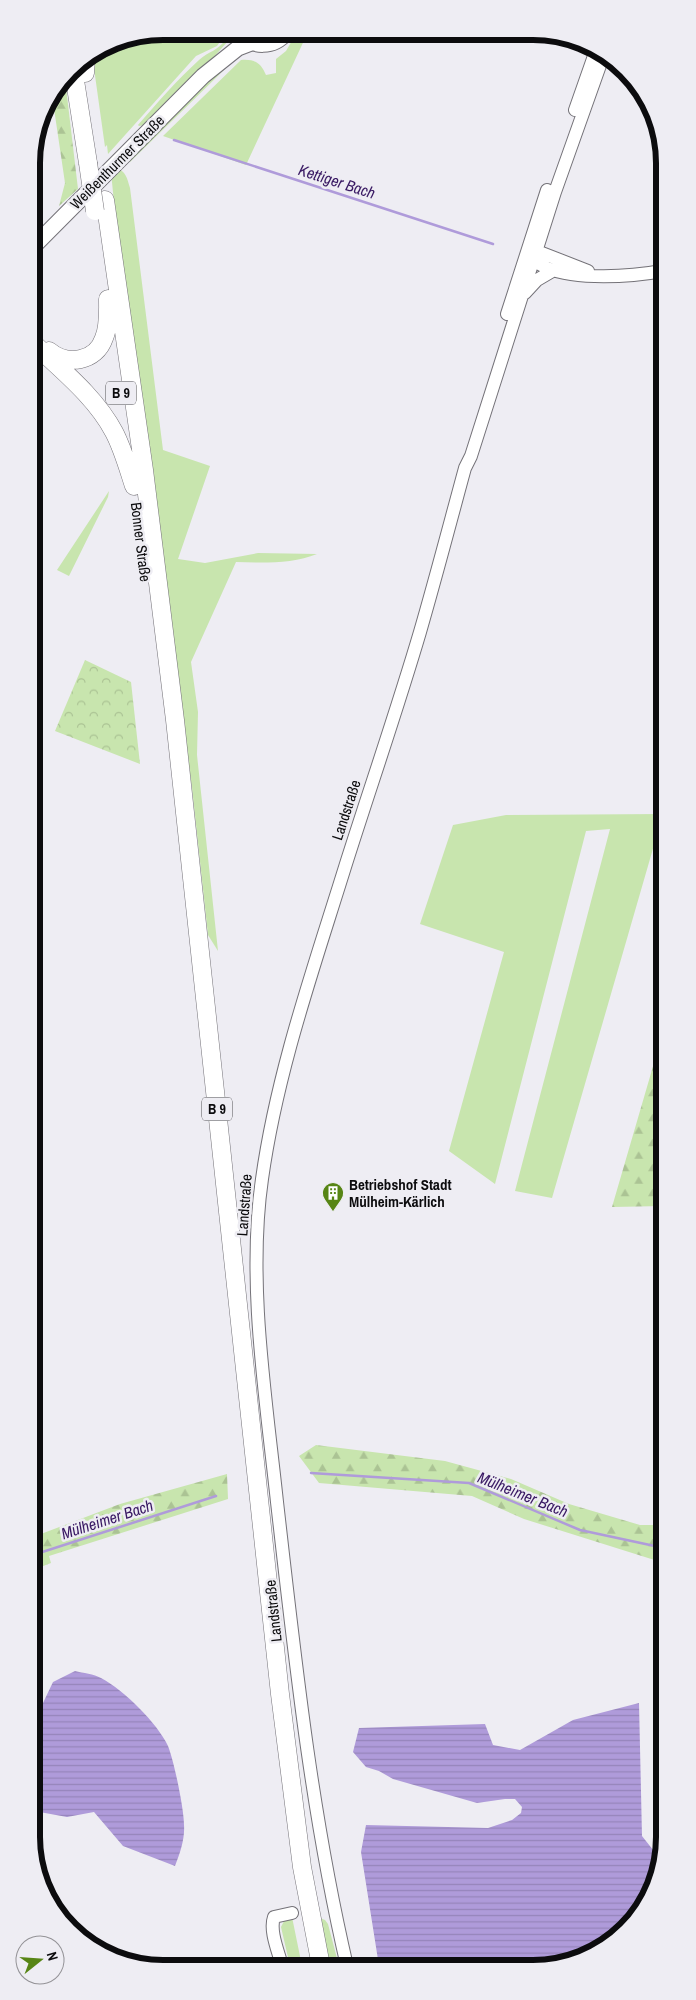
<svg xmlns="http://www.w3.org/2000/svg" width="696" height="2000" viewBox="0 0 696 2000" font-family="'Archivo Narrow',sans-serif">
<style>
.grass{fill:#c8e5ae}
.forest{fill:url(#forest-firs)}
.park{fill:url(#park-crowns)}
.water{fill:url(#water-rules)}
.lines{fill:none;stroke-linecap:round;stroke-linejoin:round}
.stream{stroke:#af9bda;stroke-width:2.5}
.minor-casing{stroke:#747278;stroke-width:14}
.major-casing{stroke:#747278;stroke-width:17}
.highway-casing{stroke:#747278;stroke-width:19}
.minor{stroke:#fff;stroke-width:12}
.major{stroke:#fff;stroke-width:15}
.highway{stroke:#fff;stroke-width:18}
.highway-bridge-casing{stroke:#747278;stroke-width:19;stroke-linecap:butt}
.highway-bridge{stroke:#fff;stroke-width:18}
.labels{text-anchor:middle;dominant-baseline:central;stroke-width:5;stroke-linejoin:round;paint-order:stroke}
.shield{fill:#eeedf3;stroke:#505053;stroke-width:1}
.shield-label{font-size:14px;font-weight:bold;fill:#0c0c0e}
.street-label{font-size:15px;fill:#0c0c0e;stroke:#eeedf3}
.poi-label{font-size:15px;font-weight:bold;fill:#0c0c0e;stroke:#eeedf3;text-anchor:start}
.water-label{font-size:16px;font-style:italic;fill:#391963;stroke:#eeedf3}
.rim{fill:none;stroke:#0c0c0e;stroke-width:6}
</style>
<defs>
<pattern id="forest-firs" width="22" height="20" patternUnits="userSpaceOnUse" patternTransform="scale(1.25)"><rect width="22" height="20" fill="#c8e5ae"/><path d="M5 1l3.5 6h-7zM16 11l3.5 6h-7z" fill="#abc394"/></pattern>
<pattern id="park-crowns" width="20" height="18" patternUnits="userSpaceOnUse" patternTransform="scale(1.25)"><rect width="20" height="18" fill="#c8e5ae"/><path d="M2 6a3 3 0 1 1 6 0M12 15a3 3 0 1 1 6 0" fill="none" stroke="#abc394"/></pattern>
<pattern id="water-rules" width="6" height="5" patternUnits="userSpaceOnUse" patternTransform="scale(1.25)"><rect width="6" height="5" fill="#af9bda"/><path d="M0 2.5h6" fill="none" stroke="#9584ba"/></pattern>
</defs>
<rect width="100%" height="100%" fill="#eeedf3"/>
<path class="grass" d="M163,31L224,32V36L217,46L196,56L108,154L107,145L105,147L92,54L113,41Z
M297,32H308L246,165L163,136L241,60C255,59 261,63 266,75L276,73V59L286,51Z
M226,39L228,41L198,75L145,125L139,126L138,125C157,103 177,80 199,60C209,51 218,51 226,39Z
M239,51L241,55L227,67L130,162H125Z
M116,168C126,171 127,178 130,188L163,450L210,466L178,559L205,563L258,553L317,554C293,564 262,563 236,562L191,662L198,712L197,755L218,951L208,935L192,788L117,233L111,172Z
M109,491L108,497L69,576L57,570Z
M663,814L552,1198L515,1191L610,829L586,831L495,1184L449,1151L504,952L420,924L453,825L506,815Z
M292,1917L302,1966H290L281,1927L285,1919Z
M317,1917L325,1920L328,1924L339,1966H328Z"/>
<path class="forest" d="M65,79L78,189L59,206L65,183L52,95Z
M663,1032L664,1206L612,1207Z
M316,1445L445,1461L511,1479L569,1504L640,1525H664V1563L524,1519L472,1496L319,1483L299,1456Z
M227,1474L228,1499L49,1556L51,1563L33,1570V1537L120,1504Z"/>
<path class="park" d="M85,660L131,682L140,764L55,731Z"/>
<path class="water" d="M75,1671C83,1673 94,1674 101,1678C124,1690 157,1723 168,1746C174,1761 184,1809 184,1825C185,1839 180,1853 175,1866L123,1846L94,1812L67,1817L34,1811V1718L40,1719L43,1703L53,1682Z
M639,1703L642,1836L661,1860L655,1887L643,1906L619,1923L590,1954L559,1966H379L361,1852L366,1825L488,1828L512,1820L521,1813L522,1807L515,1799H505L477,1803L393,1779L379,1771L366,1767L353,1752L359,1728L485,1724L493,1745L520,1750L573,1720Z"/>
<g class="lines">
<path class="stream" d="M174,140L493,244
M311,1473L469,1483L580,1530L664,1548
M33,1555L216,1496"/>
<g class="minor-casing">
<path id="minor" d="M575,110L595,53
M529,248L588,271
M526,256C533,260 540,265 547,268C577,280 630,277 662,271
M525,293L537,280L554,270
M507,314L547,190
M282,1966C279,1953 269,1931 274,1917L292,1913
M347,1966C311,1811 295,1659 277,1502C266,1398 247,1282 262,1179C277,1072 313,970 345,867C370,788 397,710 420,632C436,577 450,523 465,468L471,456L555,192L603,57"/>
</g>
<g class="major-casing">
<path id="major" d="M239,32C252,49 274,48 287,32
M32,248L203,76L238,48L251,43"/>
</g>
<g class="highway-casing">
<path id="highway" d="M73,68L88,163
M85,73L86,58
M105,200L144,470L175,720L280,1694L302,1867L321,1966
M32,342C60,369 95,396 114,432C123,449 128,468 134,486
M49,351C67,366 96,362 104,338C109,326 108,312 108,299"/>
</g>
<use href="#minor" class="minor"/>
<use href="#major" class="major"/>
<use href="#highway" class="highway"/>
<g class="highway-bridge-casing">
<path id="highway-bridge" d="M88,163L95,211"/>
</g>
<use href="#highway-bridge" class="highway-bridge"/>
</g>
<defs>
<g id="building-pin" transform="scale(1.125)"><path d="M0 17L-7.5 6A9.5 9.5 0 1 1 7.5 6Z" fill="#578515" stroke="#eeedf3"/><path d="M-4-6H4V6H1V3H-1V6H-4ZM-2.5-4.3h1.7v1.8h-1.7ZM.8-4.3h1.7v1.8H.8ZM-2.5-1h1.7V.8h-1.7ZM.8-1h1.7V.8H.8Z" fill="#fff"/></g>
</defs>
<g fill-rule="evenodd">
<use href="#building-pin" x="333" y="1193"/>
</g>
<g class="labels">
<g class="shield">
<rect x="106" y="381.5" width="30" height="23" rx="4"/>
<rect x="202" y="1097.5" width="30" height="23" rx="4"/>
</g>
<g class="shield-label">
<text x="121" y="393">B 9</text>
<text x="217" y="1109">B 9</text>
</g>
<g class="street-label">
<text transform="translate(117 162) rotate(-45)">Weißenthurmer Straße</text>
<text transform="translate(141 542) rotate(83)">Bonner Straße</text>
<text transform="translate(346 810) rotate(-72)">Landstraße</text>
<text transform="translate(244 1205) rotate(-86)">Landstraße</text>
<text transform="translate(273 1611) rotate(-96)">Landstraße</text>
</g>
<g class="poi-label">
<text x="349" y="1184">Betriebshof Stadt<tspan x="349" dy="17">Mülheim-Kärlich</tspan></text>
</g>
<g class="water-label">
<text transform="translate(337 181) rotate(18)">Kettiger Bach</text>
<text transform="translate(523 1494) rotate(22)">Mülheimer Bach</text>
<text transform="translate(107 1519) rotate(-18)">Mülheimer Bach</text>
</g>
</g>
<path d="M0 0H696V2000H0ZM163 40H533A123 123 0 0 1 656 163V1837A123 123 0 0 1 533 1960H163A123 123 0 0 1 40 1837V163A123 123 0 0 1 163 40Z" fill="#eeedf3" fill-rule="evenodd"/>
<path class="rim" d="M163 40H533A123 123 0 0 1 656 163V1837A123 123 0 0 1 533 1960H163A123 123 0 0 1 40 1837V163A123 123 0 0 1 163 40Z"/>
<g transform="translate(40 1960) rotate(73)"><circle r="24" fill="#eeedf3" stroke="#949397"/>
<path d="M0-4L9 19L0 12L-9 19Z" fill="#578515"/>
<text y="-8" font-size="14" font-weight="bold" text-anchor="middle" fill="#0c0c0e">N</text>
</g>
</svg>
